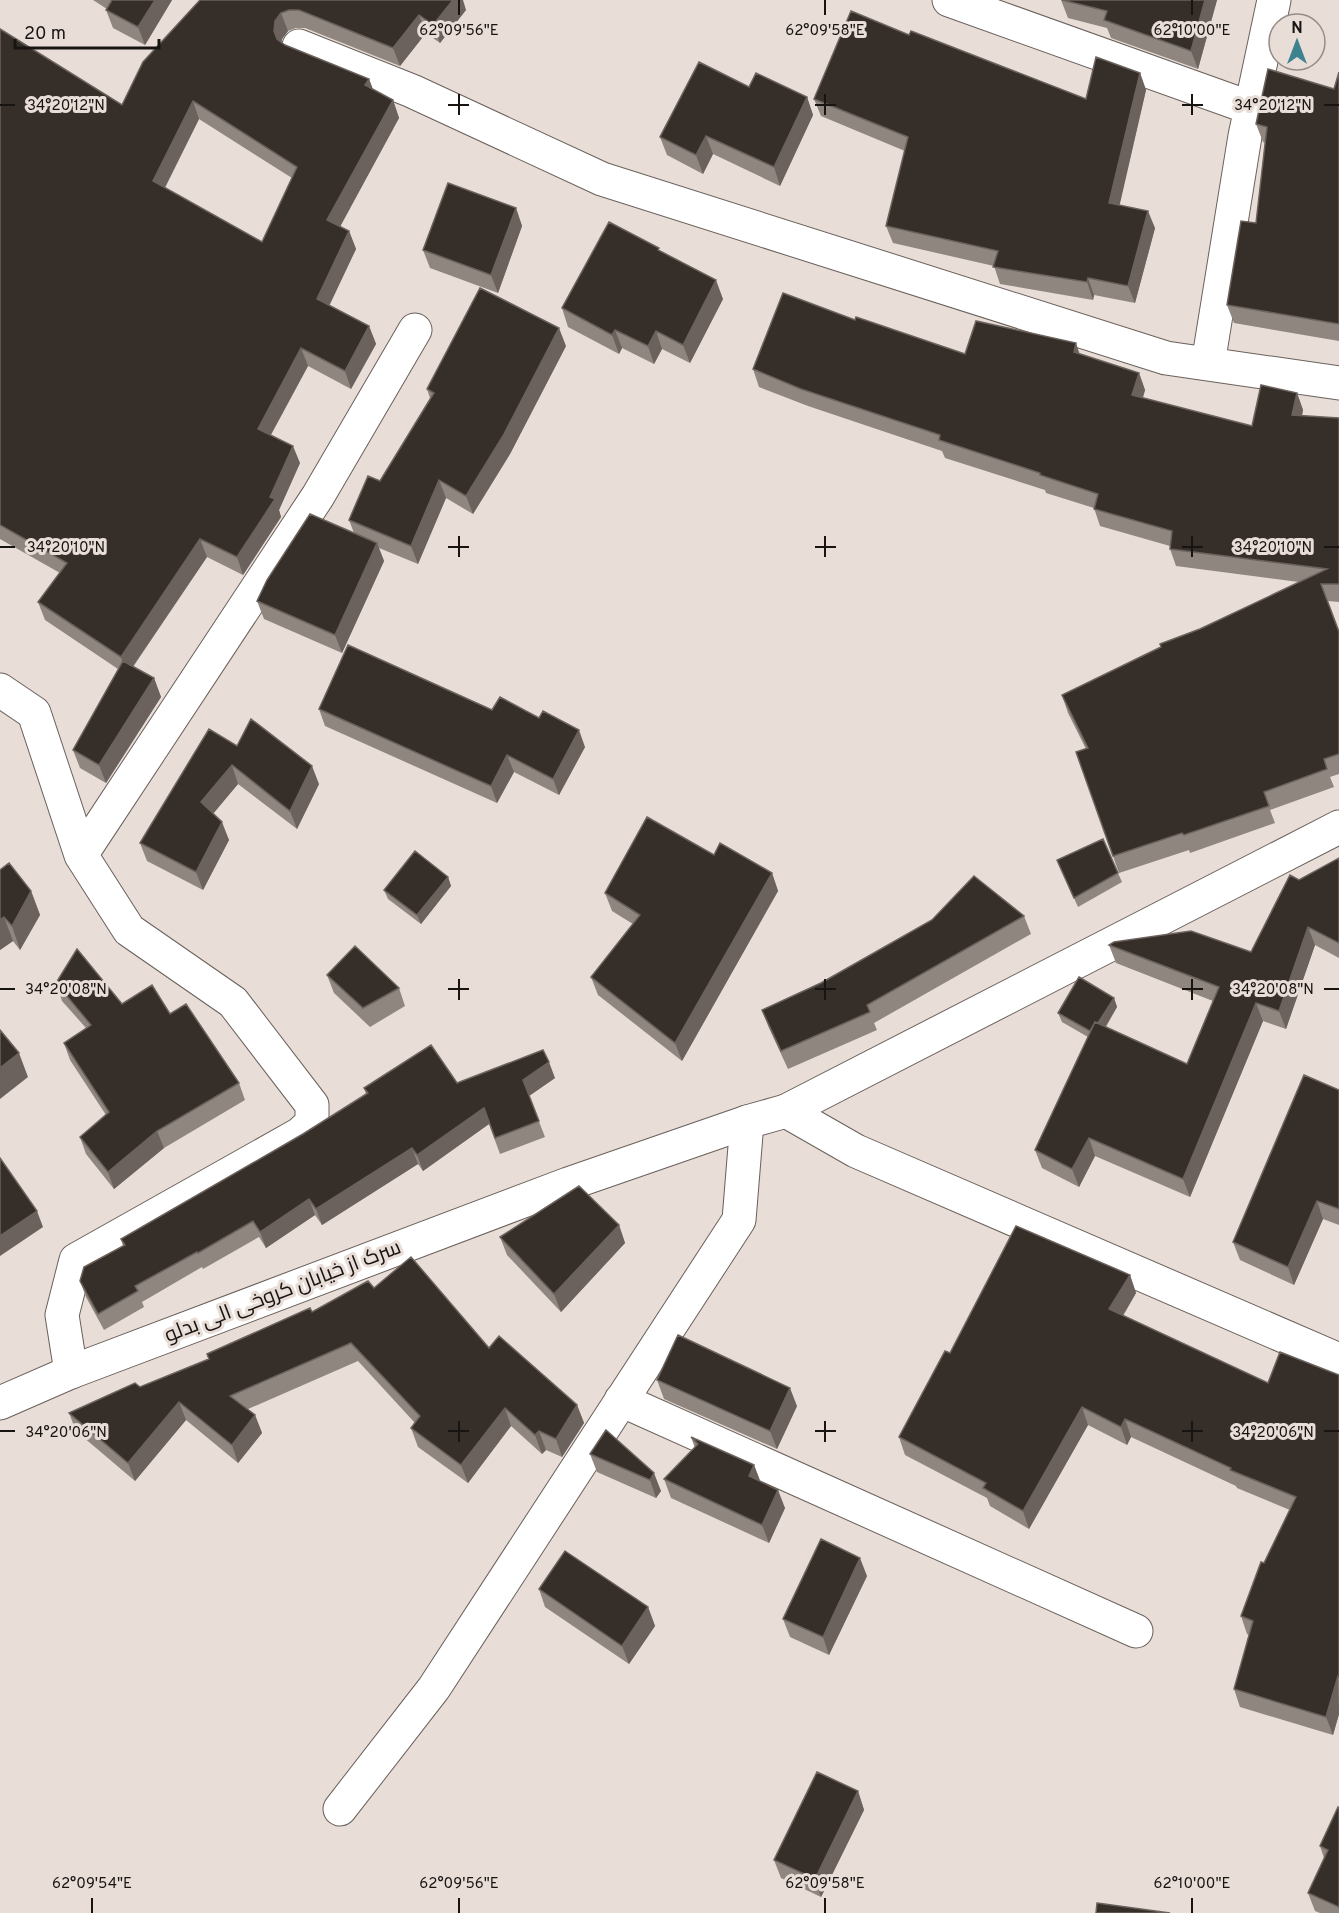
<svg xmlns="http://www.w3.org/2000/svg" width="1339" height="1913" viewBox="0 0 1339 1913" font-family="Overpass,Cairo,sans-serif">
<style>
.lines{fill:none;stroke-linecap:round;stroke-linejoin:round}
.minor-casing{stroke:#6a605b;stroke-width:35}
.secondary-casing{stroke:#6a605b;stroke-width:35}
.minor{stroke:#fff;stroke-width:33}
.secondary{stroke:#fff;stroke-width:33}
.wall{fill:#8f8680;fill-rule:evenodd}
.shaded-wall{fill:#6b625d}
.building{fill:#362e29;stroke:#6b625d;stroke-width:1.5;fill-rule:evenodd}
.ticks{fill:none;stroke:#181412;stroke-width:2}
.labels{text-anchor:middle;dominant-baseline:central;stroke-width:6;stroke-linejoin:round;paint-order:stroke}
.street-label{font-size:21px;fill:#181412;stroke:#e8ddd7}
.ticks-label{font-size:15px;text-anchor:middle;fill:#181412;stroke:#e8ddd7;stroke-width:6;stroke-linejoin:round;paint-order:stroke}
</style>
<rect width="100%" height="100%" fill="#e8ddd7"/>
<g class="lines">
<g class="minor-casing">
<path id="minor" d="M949,0L1251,108
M299,46L412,91L602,179L1166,358L1339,383
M1208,364L1245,136L1274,0
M0,690L34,713L81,855L129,930L233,1002L312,1105V1123L300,1134L76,1260L62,1315L71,1372
M81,855L318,496L415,330
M786,1111L856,1151L1339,1360
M621,1400L1136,1631
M340,1809L434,1688L739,1220L747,1122"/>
</g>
<g class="secondary-casing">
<path id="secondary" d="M0,1403L71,1372L568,1184L747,1122L786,1111L1339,827"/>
</g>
<use href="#minor" class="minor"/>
<use href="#secondary" class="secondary"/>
</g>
<path class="wall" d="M93,0H172L145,45L113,28L106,10L107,9Z
M200,0L466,10L440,43L426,33L400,66L305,28H296L288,31L282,39L281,42L285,45L369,79L373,90L393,100L399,118L340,226L349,231L356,249L329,305L369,326L376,344L351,389L308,366L271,435L300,463L279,510L281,517L243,575L207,557L133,667L154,678L161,697L106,783L80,768L73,750L118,669L45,620L38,602L60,573L0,539V29L122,105ZM199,119L292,178L262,242L165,188Z
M1061,0H1217L1198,69L1111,38L1107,28L1068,18Z
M909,35L1086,99L1140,73L1146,90L1119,205L1155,228L1135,303L1094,295L1093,300L1000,284L994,266L893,243L886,226L905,151L821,116L814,99Z
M1339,72V341L1234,323L1227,305L1256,223L1265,143L1263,142L1256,124L1334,89Z
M749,87L807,97L813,115L780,186L713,154L703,174L667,155L660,137Z
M516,208L522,226L498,293L430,268L423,250Z
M660,252L723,299L690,363L662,349L654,364L622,348L619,354L568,327L562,308Z
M855,320L965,354H1080L1139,373L1145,390L1143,398L1252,426L1297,393L1303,410L1302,416L1339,418V602L1328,601L1339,632V774L1330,777L1334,787L1270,810L1275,823L1190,853L1189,850L1119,873L1076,752L1086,749L1068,713L1062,695L1299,582L1176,566L1170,549V546L1100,526L1094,508L1046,493L1045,490L945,458L942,451L808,406L759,387L753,369Z
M566,346L510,454L473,514L446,498L418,564L379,548L384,561L342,653L264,619L257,601L354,533L349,520L380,481L430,398L427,389Z
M319,709L492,710L539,718L585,747L559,795L514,772L497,803L325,726Z
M237,746L319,784L297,829L238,784L213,813L229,840L203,890L147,861L140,843Z
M1339,858V958L1315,945L1286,1029L1263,1021L1190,1197L1095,1156L1079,1187L1042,1168L1035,1150L1088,1037L1062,1022L1058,1013L1114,998L1117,1007L1106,1027L1187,1064L1213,1001L1116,963L1109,945L1251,952L1299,880Z
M1057,860L1118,873L1122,882L1078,907Z
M0,870L31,891L40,915L20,950L13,941L0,950Z
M772,873L778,891L682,1061L598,995L591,977L633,924L612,911L605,893Z
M448,877L451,886L421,924L388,899L384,890Z
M1024,916L1031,934L874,1023L877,1030L788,1069L769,1028L762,1010L821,983Z
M327,975L399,988L405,1006L370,1027L334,993Z
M56,983L122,1004L170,1014L239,1083L245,1100L164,1148L114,1189L86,1154L80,1137L106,1115L70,1060L64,1043L86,1028L62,1001Z
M555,1078L529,1096L545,1137L500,1154L489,1124L423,1171L418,1164L322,1225L315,1215L266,1248L259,1237L203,1269L202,1267L142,1302L144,1307L104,1330L86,1297L80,1281L123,1246L121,1239L303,1134L366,1094L364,1088Z
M1339,1090V1225L1323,1219L1294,1285L1240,1260L1233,1242Z
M619,1225L625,1243L561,1312L507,1255L500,1237Z
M1130,1275L1136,1293L1123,1316L1268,1383L1339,1375V1714L1333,1735L1240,1707L1234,1689L1249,1635L1247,1634L1241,1616L1264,1563L1290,1510L1237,1488L1236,1486L1131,1437L1127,1445L1088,1425L1029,1529L990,1506L987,1498L905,1455L899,1437L950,1353Z
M374,1288L489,1348L577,1405L584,1423L562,1457L546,1450L542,1454L511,1426L468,1483L418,1447L411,1428L415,1423L358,1361L248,1409L255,1415L262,1433L238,1463L186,1420L135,1481L76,1431L69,1413L140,1387L208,1359L312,1312Z
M657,1380L797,1406L777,1449L664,1399Z
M606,1430L661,1491L656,1498L597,1472L590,1454Z
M691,1437L754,1465L760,1481L785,1508L769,1543L671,1498L664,1479L695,1448Z
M867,1576L829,1655L790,1637L783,1619Z
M539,1589L648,1607L655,1626L629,1664L545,1607Z
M858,1791L864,1810L821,1897L781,1878L774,1860Z
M1339,1808V1913H1320L1315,1911L1308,1893L1324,1858L1320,1846Z"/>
<path class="shaded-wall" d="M155,0H172L145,45L138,27Z
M453,0H463L466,10L440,43L433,25Z
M1205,0H1217L1198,69L1191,51Z
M281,13L288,31L282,39L281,49L274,31L275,21Z
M419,15L426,33L400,66L393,48Z
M1140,73L1146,90L1116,221L1109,203Z
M369,79L376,97L365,85Z
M807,97L813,115L780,186L774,167Z
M393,100L399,118L334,238L327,220Z
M193,101L199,119L159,199L153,181Z
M706,136L713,154L703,174L696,155Z
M516,208L522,226L498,293L491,275Z
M1148,211L1155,228L1135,303L1128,286Z
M349,231L356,249L324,317L317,299Z
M1088,278L1094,295L1093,300L1087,282Z
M716,280L723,299L690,363L683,345Z
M369,326L376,344L351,389L345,371Z
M559,328L566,346L510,454L473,514L466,496Z
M615,330L622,348L619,354L612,335Z
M656,331L662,349L654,364L648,346Z
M1076,343L1082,361L1074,352Z
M301,348L308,366L264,447L258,429Z
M1139,373L1145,390L1138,412L1132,395Z
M1297,393L1303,410L1298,433L1292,415Z
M293,446L300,463L279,510L281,517L243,575L237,557L270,497Z
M439,480L446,498L418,564L411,546Z
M200,539L207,557L127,675L121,657Z
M377,543L384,561L342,653L335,635Z
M154,678L161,697L106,783L99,765Z
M579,730L585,747L559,795L553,779Z
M507,755L514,772L497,803L491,786Z
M232,765L238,784L208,820L201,802Z
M312,766L319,784L297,829L290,811Z
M222,822L229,840L203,890L196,872Z
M772,873L778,891L682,1061L675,1043Z
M448,877L451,886L421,924L417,915Z
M31,891L40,915L20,950L12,926Z
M4,917L13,941L0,950V920Z
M1308,927L1315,945L1286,1029L1279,1011Z
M1114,998L1117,1007L1096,1042L1093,1033Z
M1256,1003L1263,1021L1190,1197L1183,1179Z
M19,1053L28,1077L0,1099V1068Z
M549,1062L555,1078L529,1096L523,1080Z
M484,1108L489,1124L423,1171L417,1155Z
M157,1131L164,1148L114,1189L108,1172Z
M1089,1138L1095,1156L1079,1187L1072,1169Z
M412,1148L418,1164L322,1225L316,1209Z
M309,1199L315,1215L266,1248L260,1232Z
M1317,1201L1323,1219L1294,1285L1288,1267Z
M37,1211L43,1227L0,1256V1236Z
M619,1225L625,1243L561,1312L554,1294Z
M1130,1275L1136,1293L1116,1327L1109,1309Z
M790,1388L797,1406L777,1449L770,1431Z
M179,1402L186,1420L135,1481L128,1463Z
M577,1405L584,1423L562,1457L556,1439Z
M1082,1407L1088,1425L1029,1529L1023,1511Z
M505,1408L511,1426L468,1483L461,1465Z
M255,1415L262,1433L238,1463L232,1445Z
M1125,1419L1131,1437L1127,1445L1121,1427Z
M539,1431L546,1450L542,1454L535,1435Z
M754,1465L761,1483L749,1476Z
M654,1473L661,1491L656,1498L650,1480Z
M778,1490L785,1508L769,1543L762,1525Z
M860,1558L867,1576L829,1655L823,1637Z
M648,1607L655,1626L629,1664L622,1646Z
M1338,1676L1339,1714L1333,1735L1326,1717Z
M858,1791L864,1810L821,1897L815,1879Z"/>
<path class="building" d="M112,0H155L138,27L106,10Z
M200,0H453L433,25L419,15L393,48L299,10H289L281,13L275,21L274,31L277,39L285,45L369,79L365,85L393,100L327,220L349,231L317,299L369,326L345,371L301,348L258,429L293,446L270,497L275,499L237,557L200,539L121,657L38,602L67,563L0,525V29L122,105L143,62ZM193,101L297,167L262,242L153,181Z
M1062,0H1205L1191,51L1104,20L1107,11Z
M851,11L909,35L911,31L1086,99L1096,57L1140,73L1109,203L1148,211L1128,286L1088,278L1087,282L993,267L998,251L886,226L908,137L814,99Z
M699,62L749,87L756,73L807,97L774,167L706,136L696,155L660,137Z
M1268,69L1334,89L1339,72V324L1227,305L1241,221L1256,223L1267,127L1256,124Z
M448,183L516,208L491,275L423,250Z
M609,222L659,248L658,250L716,280L683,345L656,331L648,346L615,330L612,335L562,308Z
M480,288L559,328L503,436L466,496L439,480L411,546L349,520L368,476L380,481L434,393L427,389Z
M783,293L855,320L856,317L965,354L976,321L1076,343L1074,352L1139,373L1132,395L1252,426L1261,385L1297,393L1292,415L1339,418V584H1321L1339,632V754L1324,759L1327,769L1264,792L1269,806L1184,835L1182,833L1113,856L1076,752L1088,748L1062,695L1161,647L1160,644L1200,629L1327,569L1170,549L1172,531L1094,509L1098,494L1040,475V473L939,440L940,435L801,389L753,369Z
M310,514L377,543L335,635L257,601L267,580Z
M348,645L492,710L500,697L539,718L543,711L579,730L553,779L507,755L491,786L319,709Z
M123,661L154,678L99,765L73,750Z
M251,719L312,766L290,811L232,765L201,802L222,822L196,872L140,843L209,729L237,746Z
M647,817L714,855L720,843L772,873L675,1043L591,977L640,915L605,893Z
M1103,839L1118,873L1074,898L1057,860Z
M415,851L448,877L417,915L384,890Z
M1339,858V943L1308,927L1279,1011L1256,1003L1183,1179L1089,1138L1072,1169L1035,1150L1095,1022L1187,1064L1219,987L1109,945L1114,942L1191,931L1251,952L1290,875L1299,880Z
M9,863L31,891L12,926L4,917L0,920V870Z
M974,876L1024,916L867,1005L870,1012L781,1051L762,1010L821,983L932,920Z
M355,946L399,988L363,1008L327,975Z
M77,949L122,1004L152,985L170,1014L186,1004L239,1083L157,1131L108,1172L80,1137L109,1112L64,1043L91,1025L56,983Z
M1079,977L1114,998L1098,1023L1095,1022L1090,1031L1058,1013Z
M0,1030L19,1053L0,1068Z
M431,1045L457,1083L543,1050L549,1062L523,1080L539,1121L495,1138L484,1108L417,1155L412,1148L316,1209L309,1199L260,1232L253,1221L198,1253L197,1252L135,1286L138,1291L98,1314L80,1281L84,1267L125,1245L121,1239L303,1134L368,1093L364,1088Z
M1304,1075L1339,1090V1209L1317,1201L1288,1267L1233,1242Z
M0,1158L37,1211L0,1236Z
M579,1186L619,1225L554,1294L500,1237Z
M1016,1226L1130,1275L1109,1309L1268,1383L1280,1352L1339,1375V1677L1338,1676L1326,1717L1234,1689L1253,1621L1241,1616L1261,1562L1264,1563L1296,1497L1230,1470L1231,1468L1125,1419L1121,1427L1082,1407L1023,1511L983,1488L986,1483L899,1437L945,1351L950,1353Z
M411,1257L489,1348L499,1336L577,1405L556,1439L539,1431L535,1435L505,1408L461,1465L411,1428L420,1416L351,1343L230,1396L255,1415L232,1445L179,1402L128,1463L69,1413L135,1383L140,1387L209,1359L207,1354L310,1308L312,1312L368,1281L374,1288Z
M678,1335L790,1388L770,1431L657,1380Z
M606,1430L654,1473L650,1480L590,1454Z
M691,1437L754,1465L749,1476L778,1490L762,1525L664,1479L698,1444Z
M821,1539L860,1558L823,1637L783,1619Z
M565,1551L648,1607L622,1646L539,1589Z
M817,1772L858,1791L815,1879L774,1860Z
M1338,1807L1339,1808V1907L1308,1893L1328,1850L1320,1846Z
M1097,1903L1170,1913H1096Z"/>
<path class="ticks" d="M459,0V15M825,0V15M1192,0V15M459,94V115M825,94V115M1192,94V115M0,105H15M448,105H469M815,105H836M1182,105H1203M1324,105H1339M459,536V557M825,536V557M1192,536V557M0,547H15M448,547H469M815,547H836M1182,547H1203M1324,547H1339M459,979V1000M825,979V1000M1192,979V1000M0,989H15M448,989H469M815,989H836M1182,989H1203M1324,989H1339M459,1421V1442M825,1421V1442M1192,1421V1442M0,1431H15M448,1431H469M815,1431H836M1182,1431H1203M1324,1431H1339M92,1898V1913M459,1898V1913M825,1898V1913M1192,1898V1913"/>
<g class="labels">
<g class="street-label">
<text transform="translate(283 1292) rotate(-21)">سرک از خیابان کروخی الی بدلو</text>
</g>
</g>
<g class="ticks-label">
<text x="459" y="35">62°09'56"E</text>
<text x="825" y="35">62°09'58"E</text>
<text x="1192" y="35">62°10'00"E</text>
<text x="66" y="110">34°20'12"N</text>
<text x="1273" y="110">34°20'12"N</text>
<text x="66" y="552">34°20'10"N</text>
<text x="1273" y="552">34°20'10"N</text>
<text x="66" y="994">34°20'08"N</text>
<text x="1273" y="994">34°20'08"N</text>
<text x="66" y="1437">34°20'06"N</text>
<text x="1273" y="1437">34°20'06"N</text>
<text x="92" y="1888">62°09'54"E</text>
<text x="459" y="1888">62°09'56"E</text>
<text x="825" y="1888">62°09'58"E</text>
<text x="1192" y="1888">62°10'00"E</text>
</g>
<g transform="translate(1297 42)"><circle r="28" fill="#e8ddd7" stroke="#958d88" stroke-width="1.5"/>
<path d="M0-4.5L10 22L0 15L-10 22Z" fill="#3d828f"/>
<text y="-9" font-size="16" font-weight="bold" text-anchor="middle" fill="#181412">N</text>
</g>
<path d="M15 39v9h144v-9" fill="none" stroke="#181412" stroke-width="3"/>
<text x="24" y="39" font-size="18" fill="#181412" stroke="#e8ddd7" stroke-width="4.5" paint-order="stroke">20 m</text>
</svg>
